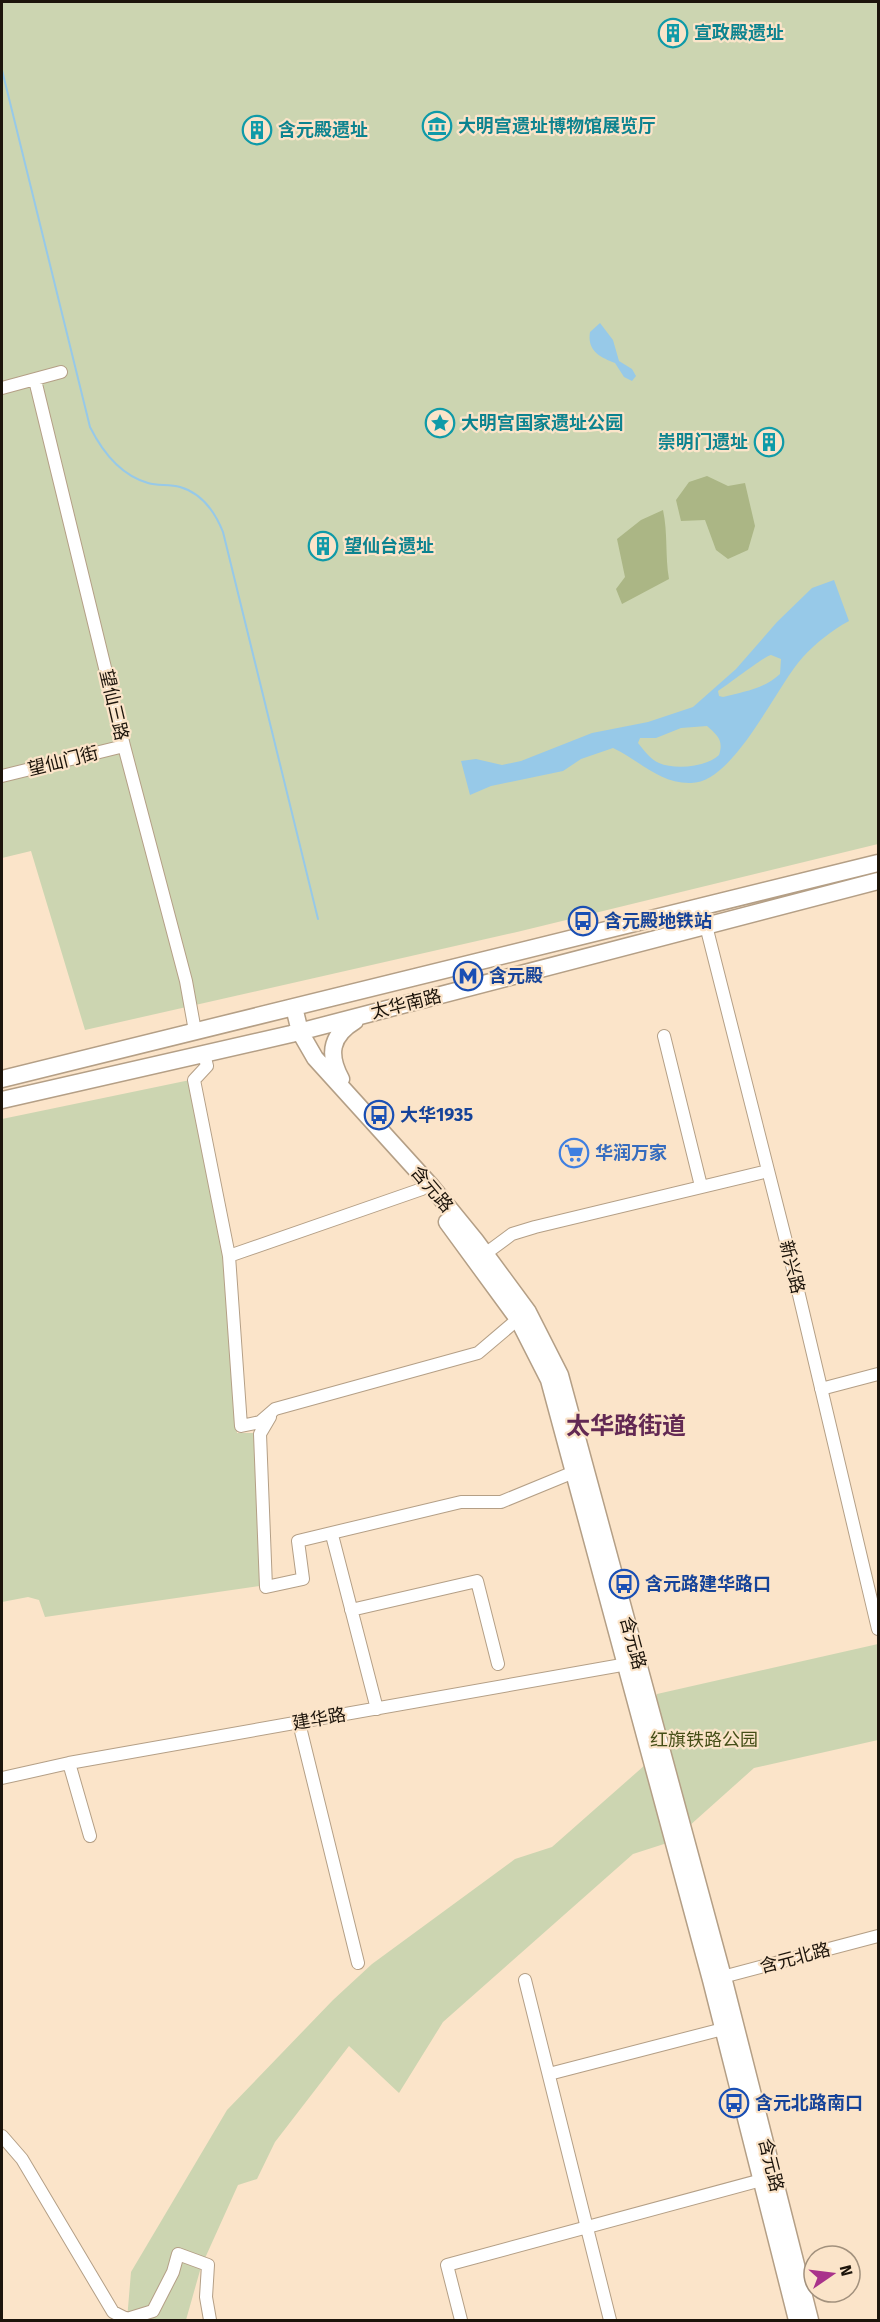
<svg xmlns="http://www.w3.org/2000/svg" width="880" height="2322" viewBox="0 0 880 2322" font-family="'Fira Sans','Noto Sans SC',sans-serif">
<style>
.green{fill:#ccd5b1}
.forest{fill:#abb685}
.water{fill:#97c9e8;fill-rule:evenodd}
.lines{fill:none;stroke-linecap:round;stroke-linejoin:round}
.stream{stroke:#97c9e8;stroke-width:2}
.minor-casing{stroke:#b49f86;stroke-width:14}
.major-casing{stroke:#b49f86;stroke-width:19}
.minor{stroke:#fff;stroke-width:12}
.major{stroke:#fff;stroke-width:16}
.labels{text-anchor:middle;dominant-baseline:central;stroke-width:4.5;stroke-linejoin:round;paint-order:stroke}
.culture-label{font-size:18px;font-weight:bold;fill:#0d838f;stroke:#fbe4c9;text-anchor:start}
.street-label{font-size:18px;fill:#1c140b;stroke:#fbe4c9}
.transit-label{font-size:18px;font-weight:bold;fill:#164399;stroke:#fbe4c9;text-anchor:start}
.shop-label{font-size:18px;font-weight:bold;fill:#366cbe;stroke:#fbe4c9;text-anchor:start}
.park-label{font-size:18px;fill:#454e17;stroke:#fbe4c9}
.district-label{font-size:24px;font-weight:bold;fill:#632953;stroke:#fbe4c9}
</style>
<rect width="100%" height="100%" fill="#fbe4c9"/>
<path class="green" d="M2,2H878V844L517,932L85,1030L31,851L2,858Z
M190,1080L223,1254L237,1433H257L260,1586L45,1617L39,1600L28,1597L2,1602V1119Z
M878,1644V1740L754,1768L688,1827L664,1844L633,1854L443,2022L399,2093L349,2046L275,2142L257,2179L238,2185L201,2267L186,2320H127L131,2272L227,2110L333,2000L372,1964L515,1859L552,1847L645,1765L657,1694Z"/>
<path class="forest" d="M707,476L728,486L745,483L755,526L748,550L728,559L716,550L705,520L681,521L676,500L689,482Z
M663,510C668,533 665,556 669,579L622,604L616,589L625,577L617,539L641,520Z"/>
<path class="water" d="M600,323L613,340L619,361L632,369L636,376L632,381L624,377L615,363C600,357 587,351 590,332Z
M834,580L849,621C832,630 816,643 803,657C775,688 734,783 691,783C660,784 639,760 613,748L581,759L563,771L491,786L470,795L461,761L476,759L502,765L521,761L592,733L648,722L693,707L736,669L777,622L812,588ZM771,655L781,659L780,674C764,689 743,692 723,697L719,696L718,691C729,684 763,657 771,655ZM707,726C717,735 724,740 719,755C707,767 675,770 659,763C651,760 643,749 638,743L640,738H656L681,728Z"/>
<g class="lines">
<path class="stream" d="M2,70L90,427C102,451 120,475 148,483C158,486 169,484 180,487C201,493 215,512 223,532L318,919"/>
<g class="minor-casing">
<path id="minor" d="M35,380L124,746L186,981L195,1031
M2,388L61,372
M2,776L124,746
M701,906L791,1261L878,1629
M664,1036L701,1186
M204,1054L207,1066L194,1080L229,1256L241,1426L260,1422L275,1409L478,1353L518,1319
M485,1254L512,1234L535,1227L768,1171
M229,1256L422,1189
M821,1389L878,1374
M270,1417L260,1434L266,1587L303,1579L298,1541L461,1502H501L574,1472
M332,1535L377,1709
M351,1610L477,1581L498,1664
M299,1723L358,1963
M69,1763L90,1836
M2,1778L69,1763L633,1663
M715,1979L878,1936
M525,1980L610,2320
M549,2074L723,2029
M2,2136L22,2159L113,2312L127,2319L153,2311L173,2272L178,2254L208,2265L206,2297L210,2320
M461,2320L447,2265L769,2178"/>
</g>
<g class="major-casing">
<path id="major" d="M294,1007L300,1032L315,1058L431,1186L475,1240L528,1312L560,1375L723,1977L810,2320
M2,1079L878,863
M341,1079C328,1055 330,1036 355,1021
M2,1100L291,1034L878,881
M447,1222L518,1319L549,1380L711,1980L797,2320"/>
</g>
<use href="#minor" class="minor"/>
<use href="#major" class="major"/>
</g>
<defs>
<g id="building-ring" transform="scale(1.5)"><circle r="9.5" fill="#fbe4c9" stroke="#0f9aa8" stroke-width="1.5"/><path d="M-4-6H4V6H1V3H-1V6H-4ZM-2.5-4.3h1.7v1.8h-1.7ZM.8-4.3h1.7v1.8H.8ZM-2.5-1h1.7V.8h-1.7ZM.8-1h1.7V.8H.8Z" fill="#0f9aa8"/></g>
<g id="museum-ring" transform="scale(1.5)"><circle r="9.5" fill="#fbe4c9" stroke="#0f9aa8" stroke-width="1.5"/><path d="M0-6L6-3V-2H-6V-3ZM-5-1h2V3h-2ZM-1-1h2V3h-2ZM3-1h2V3H3ZM-6 4H6V6H-6Z" fill="#0f9aa8"/></g>
<g id="sight-ring" transform="scale(1.5)"><circle r="9.5" fill="#fbe4c9" stroke="#0f9aa8" stroke-width="1.5"/><path d="M0-6L1.8-2.2L6-1.7L2.9 1.2L3.7 5.4L0 3.3L-3.7 5.4L-2.9 1.2L-6-1.7L-1.8-2.2Z" fill="#0f9aa8"/></g>
<g id="bus-ring" transform="scale(1.5)"><circle r="9.5" fill="#fbe4c9" stroke="#1a4fb4" stroke-width="1.5"/><path d="M-5-6H5V4H4V6H2V4H-2V6H-4V4H-5ZM-3.5-4V0h7V-4ZM-3.5 1.2v1.5H-2V1.2ZM2 1.2v1.5H3.5V1.2Z" fill="#1a4fb4"/></g>
<g id="metro-ring" transform="scale(1.5)"><circle r="9.5" fill="#fbe4c9" stroke="#1a4fb4" stroke-width="1.5"/><path d="M-5.5 5V-5H-3L0 0L3-5H5.5V5H3V-.5L0 4L-3-.5V5Z" fill="#1a4fb4"/></g>
<g id="supermarket-ring" transform="scale(1.5)"><circle r="9.5" fill="#fbe4c9" stroke="#3f7fe0" stroke-width="1.5"/><path d="M-6-5.5h2.5l.6 2H6L4.5 2H-2.5L-4.4-4H-6ZM-1.5 3.2a1.3 1.3 0 1 0 .1 0ZM3 3.2a1.3 1.3 0 1 0 .1 0Z" fill="#3f7fe0"/></g>
</defs>
<g fill-rule="evenodd">
<use href="#building-ring" x="673" y="33"/>
<use href="#museum-ring" x="437" y="126"/>
<use href="#building-ring" x="257" y="130"/>
<use href="#sight-ring" x="440" y="423"/>
<use href="#building-ring" x="769" y="442"/>
<use href="#building-ring" x="323" y="546"/>
<use href="#bus-ring" x="583" y="921"/>
<use href="#metro-ring" x="468" y="976"/>
<use href="#bus-ring" x="379" y="1115"/>
<use href="#supermarket-ring" x="574" y="1153"/>
<use href="#bus-ring" x="624" y="1584"/>
<use href="#bus-ring" x="734" y="2103"/>
</g>
<g class="labels">
<g class="culture-label">
<text x="694" y="33">宣政殿遗址</text>
<text x="458" y="126">大明宫遗址博物馆展览厅</text>
<text x="278" y="130">含元殿遗址</text>
<text x="461" y="423">大明宫国家遗址公园</text>
<text x="748" y="442" text-anchor="end">崇明门遗址</text>
<text x="344" y="546">望仙台遗址</text>
</g>
<g class="street-label">
<text transform="translate(114 705) rotate(77)">望仙三路</text>
<text transform="translate(63 761) rotate(-14)">望仙门街</text>
<text transform="translate(406 1004) rotate(-14)">太华南路</text>
<text transform="translate(432 1189) rotate(50)">含元路</text>
<text transform="translate(792 1267) rotate(76)">新兴路</text>
<text transform="translate(633 1643) rotate(75)">含元路</text>
<text transform="translate(319 1719) rotate(-10)">建华路</text>
<text transform="translate(795 1958) rotate(-15)">含元北路</text>
<text transform="translate(771 2165) rotate(76)">含元路</text>
</g>
<g class="transit-label">
<text x="604" y="921">含元殿地铁站</text>
<text x="489" y="976">含元殿</text>
<text x="400" y="1115">大华1935</text>
<text x="645" y="1584">含元路建华路口</text>
<text x="755" y="2103">含元北路南口</text>
</g>
<g class="shop-label">
<text x="595" y="1153">华润万家</text>
</g>
<g class="park-label">
<text x="704" y="1740">红旗铁路公园</text>
</g>
<g class="district-label">
<text x="626" y="1426">太华路街道</text>
</g>
</g>
<rect width="880" height="2322" fill="none" stroke="#1c140b" stroke-width="6"/>
<g transform="translate(832 2274) rotate(76)"><circle r="28" fill="#fbe4c9" stroke="#a2917d" stroke-width="1.5"/>
<path d="M0-4.5L10 22L0 15L-10 22Z" fill="#a9338b"/>
<text y="-9" font-size="16" font-weight="bold" text-anchor="middle" fill="#1c140b">N</text>
</g>
</svg>
